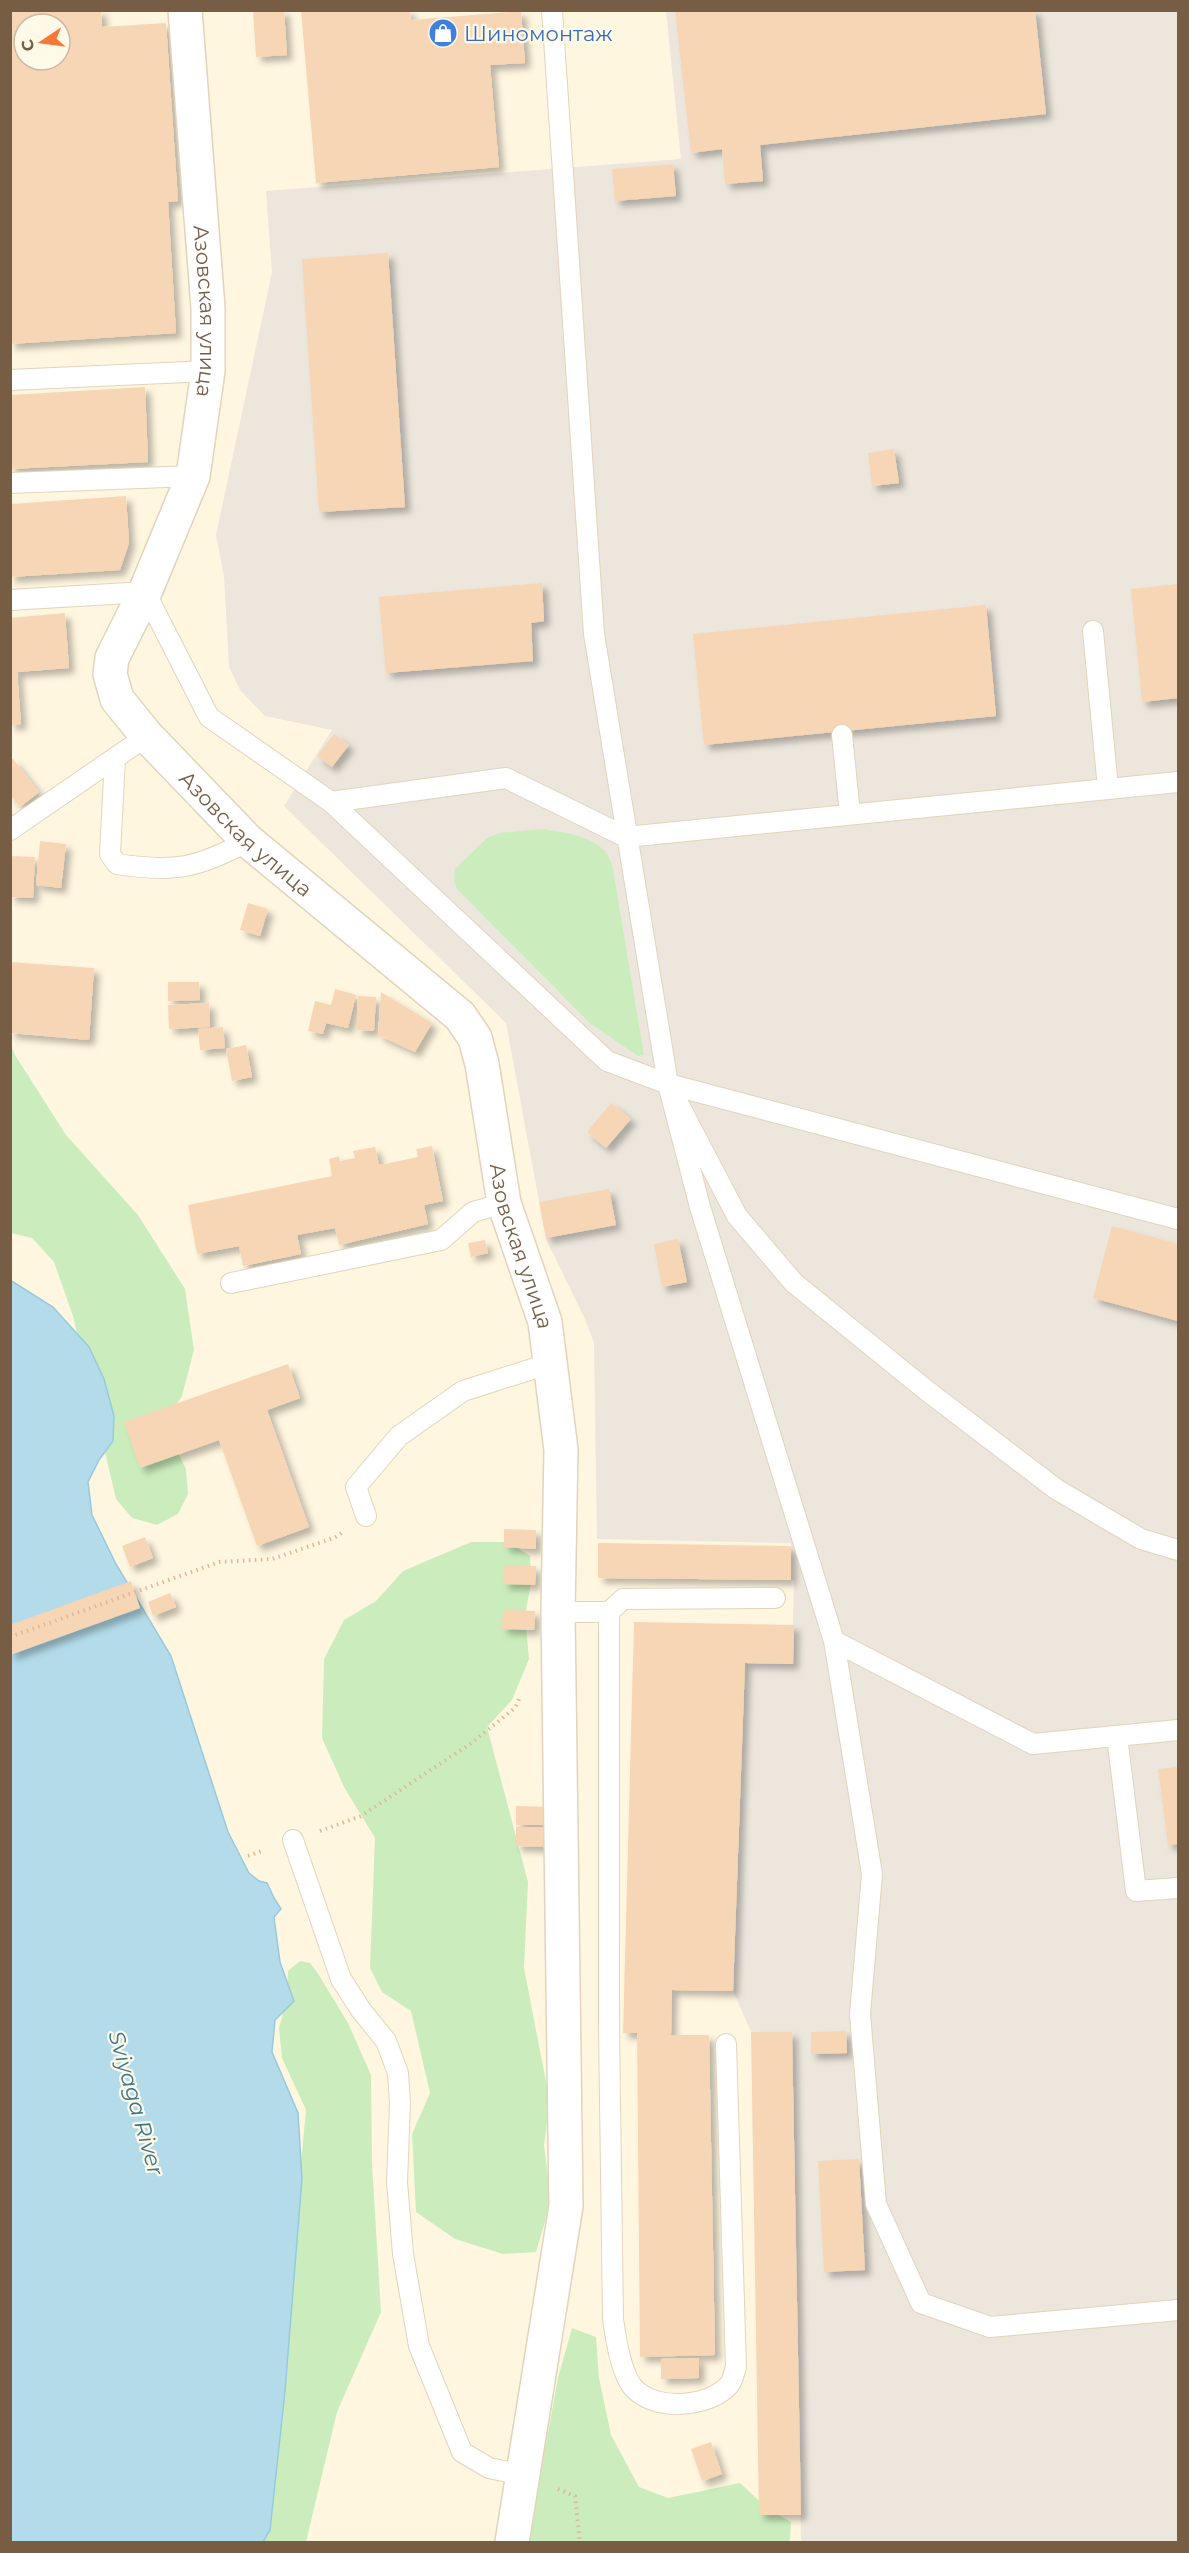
<svg xmlns="http://www.w3.org/2000/svg" width="1189" height="2553" viewBox="0 0 1189 2553" font-family="Montserrat,sans-serif">
<style>
.industrial{fill:#ece6dc}
.green{fill:#cbedbd}
.water{fill:#b3dbea;stroke:#98cadd;stroke-width:1.5}
.building{fill:#f7d6b5;fill-rule:evenodd;filter:url(#shadow)}
.lines{fill:none;stroke-linecap:round;stroke-linejoin:round}
.service-casing{stroke:#e3d3bb;stroke-width:22}
.minor-casing{stroke:#e3d3bb;stroke-width:36}
.path{stroke:#dbba98;stroke-width:4;stroke-dasharray:1.5 4.5;stroke-linecap:butt}
.service{stroke:#fff;stroke-width:20}
.minor{stroke:#fff;stroke-width:33}
.labels{text-anchor:middle;dominant-baseline:central;stroke-width:4.5;stroke-linejoin:round;paint-order:stroke}
.shop-label{font-size:21px;fill:#366cbe;stroke:#fff9e8;text-anchor:start}
.street-label{font-size:21px;fill:#785d45;stroke:#fff9e8}
.water-label{font-size:22px;font-style:italic;fill:#3c778e;stroke:#fff9e8}
</style>
<defs>
<filter id="shadow"><feDropShadow dx="5.5" dy="5.5" stdDeviation="3" flood-color="#0004"/></filter>
</defs>
<rect width="100%" height="100%" fill="#fff6e0"/>
<path class="industrial" d="M666,11H1178V2542H801L792,2032H751L733,1991L745,1663L792,1664L794,1580H791V1543L597,1539L594,1343L585,1319L546,1239L506,1023L284,806L332,730L265,716L240,690L229,667L224,576L216,535L272,272L266,191L681,159Z"/>
<path class="green" d="M543,829C563,832 590,836 605,851C609,856 611,863 613,869L644,1055L638,1056L591,1024L457,889L454,881L455,869L487,838L499,833Z
M10,1043L15,1055L66,1135L138,1215L185,1289L194,1350L182,1396L166,1420L171,1440L186,1469L188,1494L178,1514L157,1525L132,1518L116,1499L73,1316L54,1262L32,1238L11,1233Z
M471,1542H508L530,1556L531,1583L525,1616L529,1659L512,1700L487,1727L528,1882L524,1968L550,2102L544,2145L551,2202L536,2252L503,2254L455,2239L416,2212L412,2134L430,2093L411,2011L382,1992L370,1968L375,1838L344,1787L322,1738L324,1659L344,1620L376,1601L403,1571Z
M300,1961L310,1963L317,1972L348,2023L371,2075L372,2163L381,2312L337,2412L306,2542H226L288,2302L306,2110L282,2058L279,2028L287,1999L288,1971Z
M572,2328L596,2337L599,2378L611,2435L639,2487L668,2498L740,2483L767,2508L791,2522L790,2540L787,2542H528L558,2378Z"/>
<path class="water" d="M10,1280L53,1307L89,1347L104,1379L114,1416L113,1441L99,1460L88,1482L92,1515L116,1564L171,1656L228,1832L249,1873L259,1881L267,1883L274,1898L281,1909L274,1917L280,1962L294,2001L275,2020L272,2052L298,2113L302,2178L285,2391L270,2530L263,2542H11Z"/>
<path class="building" d="M10,10H101L102,27L166,23L178,201L168,202L176,333L10,344ZM24,24H60V60H24Z
M253,10H284L287,55L256,57Z
M301,10H410L411,20L521,11L525,63L490,65L499,167L316,183Z
M675,10H1035L1046,114L760,145L763,181L725,184L722,149L691,153Z
M673,164L676,196L615,201L612,169Z
M388,253L405,507L319,512L302,259Z
M145,387L148,462L10,469V395Z
M894,449L899,483L872,486L868,453Z
M126,496L129,543L120,570L10,577V504Z
M542,583L544,621L531,623L533,661L386,673L379,597Z
M1178,584V698L1142,702L1131,589Z
M986,605L996,716L704,745L693,634Z
M65,613L69,668L17,672L21,724L10,725V618Z
M334,734L349,745L332,767L317,756Z
M13,759L39,792L20,807L10,795V761Z
M40,841L66,844L61,888L36,885Z
M10,856L35,857L33,898L10,897Z
M248,903L268,909L260,936L240,930Z
M10,962L94,968L89,1040L10,1033Z
M168,982H199L200,1000L168,1001Z
M335,989L356,995L348,1028L326,1023L323,1034L308,1031L315,1001L331,1005Z
M381,992L432,1023L415,1052L378,1035Z
M358,996L376,997L374,1031L357,1030Z
M209,1003L210,1027L169,1029L168,1005Z
M223,1027L225,1048L200,1050L198,1029Z
M246,1045L252,1077L232,1081L226,1049Z
M611,1103L631,1119L606,1148L587,1132Z
M432,1146L443,1201L424,1205L428,1224L339,1245L335,1228L297,1235L301,1254L243,1266L239,1246L197,1254L188,1205L332,1176L329,1159L339,1156L340,1161L355,1158L353,1151L375,1147L379,1165L418,1157L416,1149Z
M609,1189L616,1225L546,1238L539,1202Z
M1112,1226L1178,1244V1321L1093,1298Z
M678,1239L687,1282L662,1287L654,1244Z
M485,1240L488,1253L471,1257L468,1243Z
M288,1364L300,1398L267,1410L309,1527L257,1546L219,1440L140,1468L124,1422Z
M504,1529L536,1530V1549L504,1547Z
M145,1537L153,1558L130,1567L122,1546Z
M598,1543L791,1546V1580L598,1578Z
M504,1565L536,1566L535,1585L503,1584Z
M131,1581L140,1608L10,1655V1625Z
M170,1593L176,1607L153,1616L148,1602Z
M503,1610L535,1611L534,1630L502,1629Z
M634,1622L794,1625L793,1664L745,1663L733,1991L672,1990L671,2035H709L715,2355L640,2357L637,2033H623Z
M1178,1767V1844L1168,1845L1158,1769Z
M516,1806L549,1807L548,1825H516Z
M516,1827L548,1828L547,1847L516,1846Z
M846,2031L847,2053L811,2054V2032Z
M751,2032H792L801,2515H759Z
M859,2159L865,2270L824,2272L818,2161Z
M699,2358V2378L661,2379V2359Z
M711,2442L722,2474L702,2481L691,2449Z"/>
<g class="lines">
<g class="service-casing">
<path id="service" d="M552,10L594,634L668,1084L1178,1219
M10,380L208,371
M10,483L193,476
M10,600L145,592L209,717L331,802L506,778L626,837L1178,782
M1093,631L1108,788
M842,735L850,814
M115,758L110,854L117,864C174,873 198,868 248,841
M331,802L607,1061L668,1084L737,1216L794,1283L926,1390L1056,1489L1141,1539L1178,1550
M10,830L147,736
M668,1084L700,1207L834,1641L872,1874L860,2014L876,2204L921,2303L990,2327L1178,2310
M231,1283L441,1240L473,1212L504,1203
M366,1516L356,1487L399,1436L463,1391L551,1363
M558,1612H609V2027L613,2319C616,2339 620,2369 632,2386C652,2412 709,2408 729,2385C733,2381 734,2372 736,2367L726,2044
M609,1612L623,1599L775,1598
M834,1641L1033,1744L1178,1730
M1117,1736L1136,1891L1178,1888
M293,1840L341,1979L361,2010L386,2041L398,2073L400,2103L397,2182L403,2254L419,2346L462,2452L489,2468L523,2475"/>
</g>
<g class="minor-casing">
<g id="minor">
<path id="s1" d="M185,10L208,308V371L193,476L145,592L112,658L110,674L117,699L147,736L248,841L460,1016L475,1038L482,1064L504,1203L545,1322L561,1450L558,1612L566,2206L512,2542"/>
</g>
</g>
<path class="path" d="M10,1637L219,1562L272,1559L334,1538L343,1532
M320,1831L361,1816L470,1744L515,1708L520,1697
M248,1856L264,1850
M558,2489L575,2496L580,2542"/>
<use href="#service" class="service"/>
<use href="#minor" class="minor"/>
</g>
<defs>
<g id="shop-disc" transform="scale(1.5)"><circle r="9.5" fill="#3f7fe0" stroke="#fff9e8"/><path d="M-5-2.5h2.3a2.7 3.5 0 0 1 5.4 0H5L5.5 6h-11ZM-1.5-2.5h3a1.5 2.3 0 0 0-3 0Z" fill="#fff"/></g>
</defs>
<g fill-rule="evenodd">
<use href="#shop-disc" x="443" y="33"/>
</g>
<g class="labels">
<g class="shop-label">
<text x="464" y="33">Шиномонтаж</text>
</g>
<g class="street-label">
<text stroke="none"><textPath href="#s1" startOffset="302">Азовская улица</textPath></text>
<text stroke="none"><textPath href="#s1" startOffset="896">Азовская улица</textPath></text>
<text stroke="none"><textPath href="#s1" startOffset="1418">Азовская улица</textPath></text>
</g>
<g class="water-label">
<text transform="translate(136 2103) rotate(74)">Sviyaga River</text>
</g>
</g>
<rect width="1189" height="2553" fill="none" stroke="#785d45" stroke-width="24"/>
<g transform="translate(42 42) rotate(257)"><circle r="28" fill="#fff9e8" stroke="#c9bba7" stroke-width="1.5"/>
<path d="M0-4.5L10 22L0 15L-10 22Z" fill="#f57838"/>
<text y="-9" font-size="16" font-weight="bold" text-anchor="middle" fill="#785d45">С</text>
</g>
</svg>
